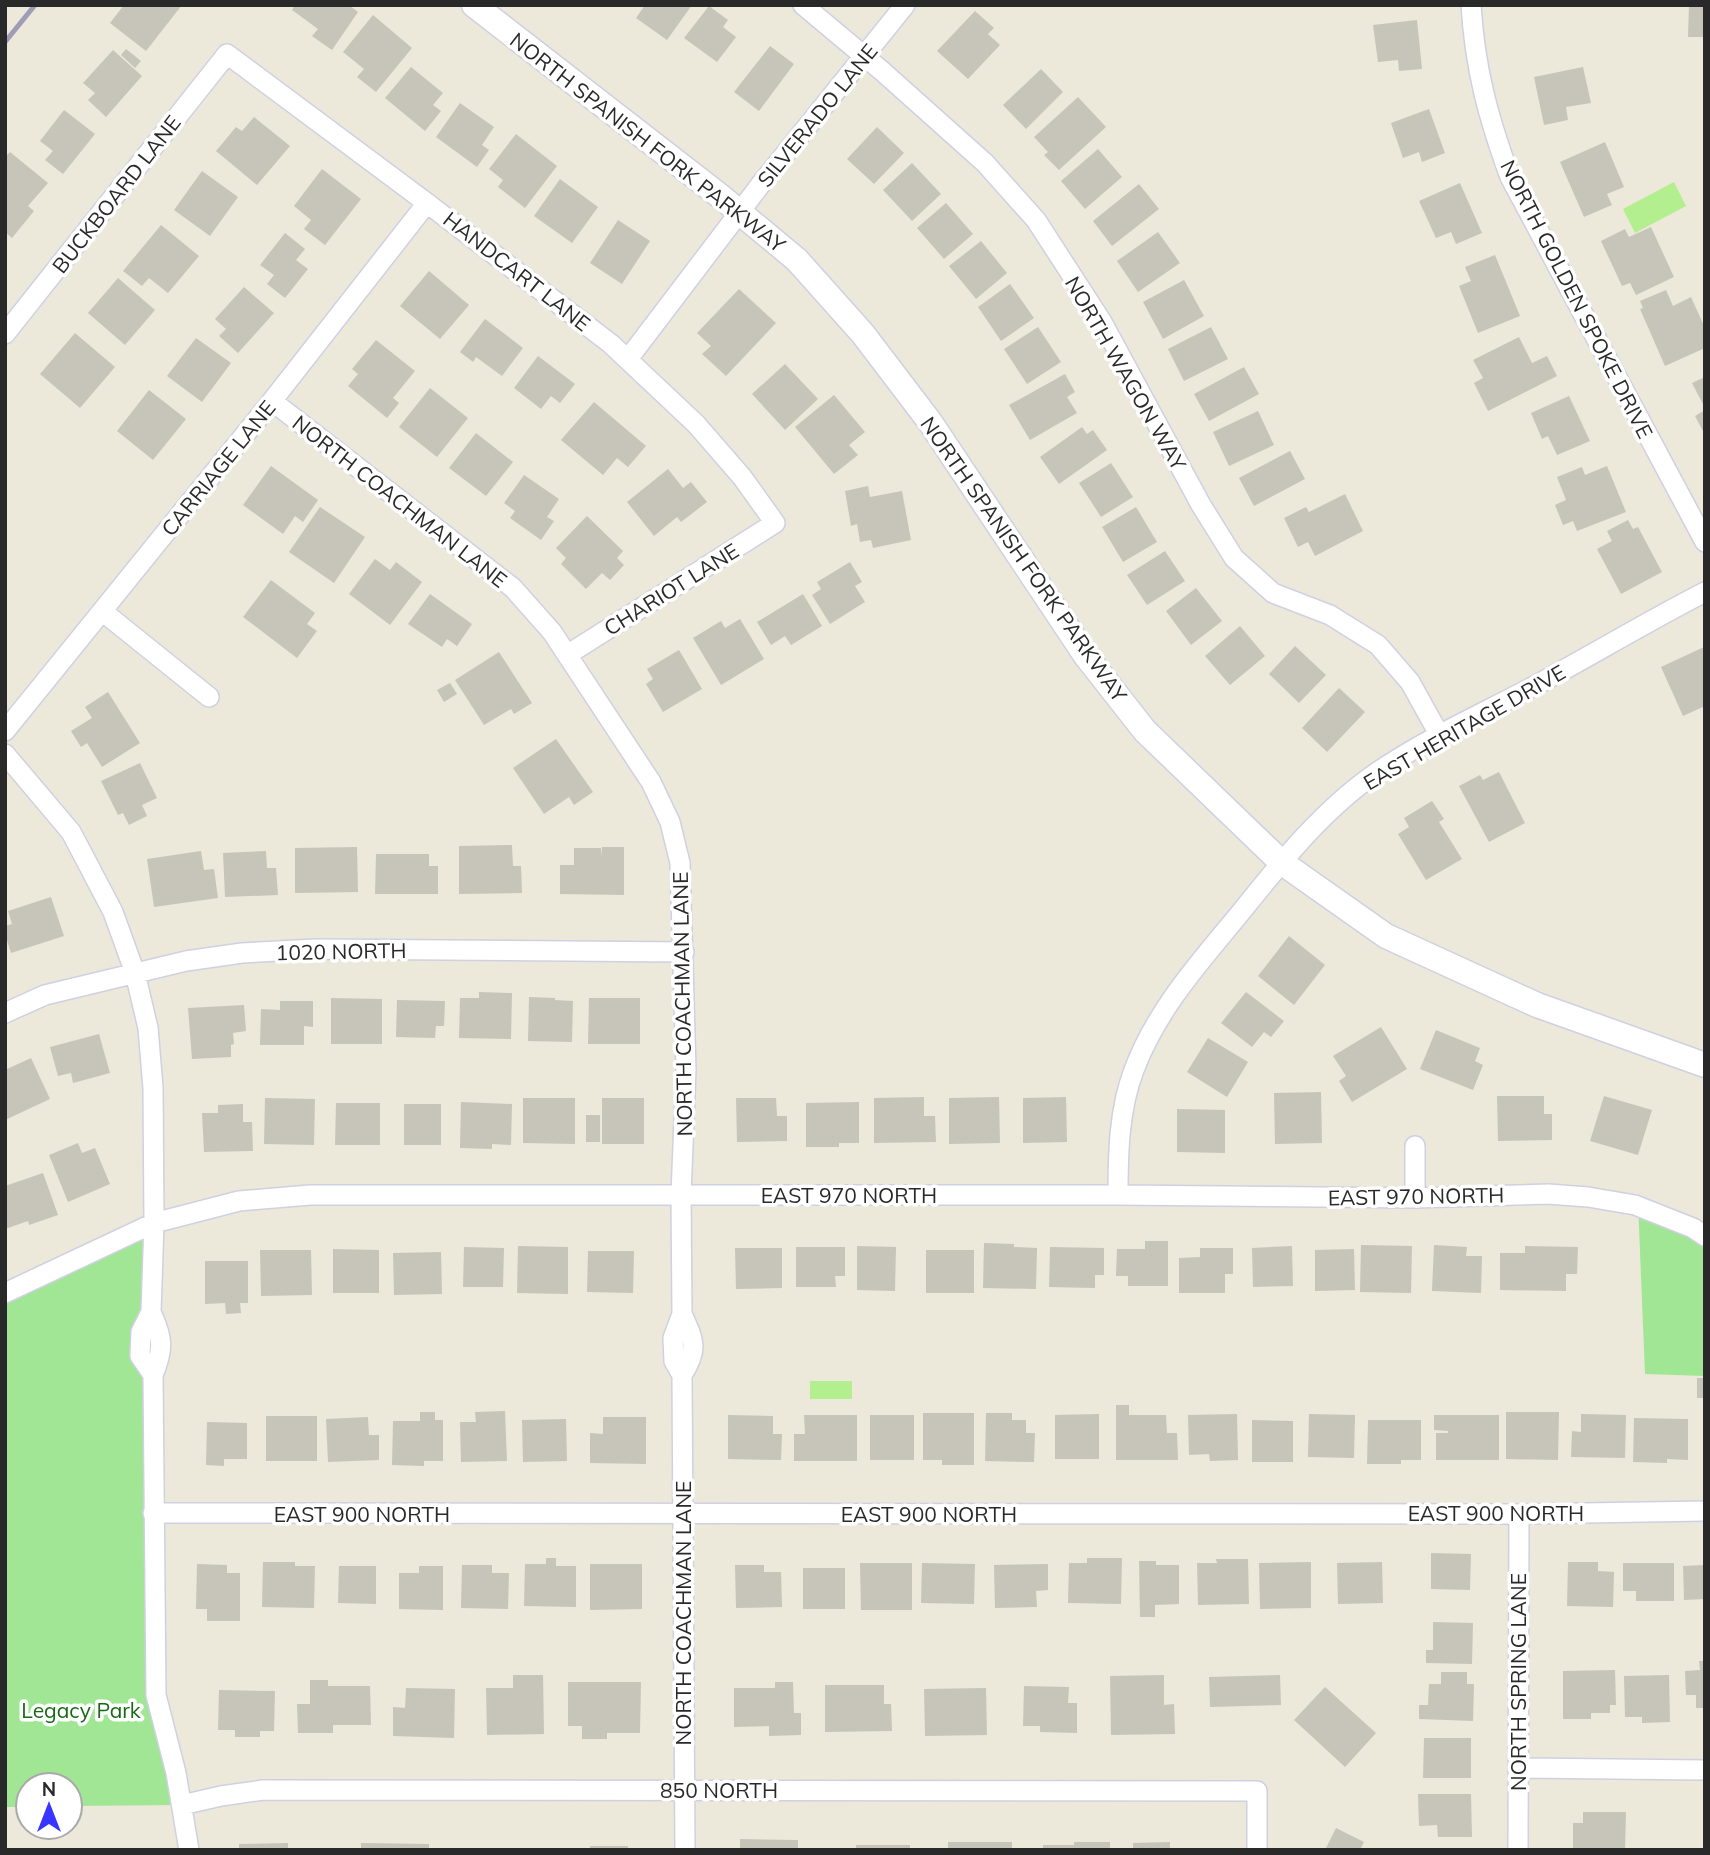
<svg xmlns="http://www.w3.org/2000/svg" width="1710" height="1855" viewBox="0 0 1710 1855" font-family="Mulish,sans-serif">
<style>
.green{fill:#a0e694}
.pitch{fill:#b3ee8f}
.building{fill:#c7c5b9}
.lines{fill:none;stroke-linecap:round;stroke-linejoin:round}
.minor-casing{stroke:#d0d0e3;stroke-width:22}
.tertiary-casing{stroke:#d0d0e3;stroke-width:27}
.minor{stroke:#fff;stroke-width:19}
.tertiary{stroke:#fff;stroke-width:24}
.rail{stroke:#9e9db5;stroke-width:5}
.labels{text-anchor:middle;dominant-baseline:central;stroke-width:7;stroke-linejoin:round;paint-order:stroke}
.street-label{font-size:21px;fill:#292929;stroke:#fff}
.park-label{font-size:21px;fill:#176916;stroke:#fff}
</style>
<rect width="100%" height="100%" fill="#ece8da"/>
<path class="green" d="M1638,1202L1705,1238V1376L1645,1374Z
M154,1223L156,1695L182,1805L70,1806V1785H28V1807H5V1293Z"/>
<path class="pitch" d="M1674,182L1686,206L1635,233L1623,209Z
M810,1381H852V1399H810Z"/>
<path class="building" d="M124,5H182L146,51L110,23Z
M295,5H349L358,12L332,50L312,36L318,29L292,10Z
M645,5H692L667,40L636,18Z
M1689,5H1705V37H1688Z
M709,6L728,20L723,27L736,37L717,62L684,38Z
M975,11L994,28L988,34L1000,45L968,79L937,51Z
M373,15L412,48L376,92L357,77L364,69L343,52Z
M1417,20L1422,69L1399,71L1398,60L1378,62L1373,25Z
M770,46L794,64L759,111L734,92Z
M126,49L141,61L135,68L121,55Z
M113,50L142,76L106,117L88,100L95,93L83,83Z
M411,67L443,93L433,105L441,111L425,131L385,98Z
M1583,67L1591,103L1566,107L1568,120L1544,125L1534,77Z
M1041,69L1063,92L1026,129L1003,105Z
M1078,97L1106,127L1059,170L1044,155L1048,152L1034,137Z
M460,103L494,127L482,145L489,150L477,167L436,137Z
M1429,109L1445,153L1422,162L1419,152L1403,158L1391,123Z
M64,110L95,134L63,174L45,160L53,151L40,141Z
M254,117L290,146L257,185L216,151L236,127L242,131Z
M877,127L904,153L874,184L847,159Z
M516,134L557,166L525,208L498,187L503,180L489,169Z
M1605,142L1624,187L1607,194L1612,205L1584,217L1560,162Z
M1098,149L1122,177L1085,209L1061,181Z
M10,152L48,183L28,206L34,211L12,238L5,232V157Z
M912,163L941,194L912,221L883,190Z
M322,169L361,199L325,245L304,229L311,220L294,206Z
M202,171L238,197L210,236L174,210Z
M560,179L598,207L572,243L534,216Z
M1460,183L1482,233L1456,244L1451,232L1436,238L1419,201Z
M1139,184L1159,209L1112,246L1093,221Z
M946,203L973,234L944,259L917,228Z
M618,220L650,241L622,284L590,263Z
M161,225L199,256L168,293L149,278L142,286L123,271Z
M1651,227L1674,277L1636,295L1630,283L1622,286L1601,241L1625,229L1629,237Z
M1158,232L1180,263L1138,292L1117,261Z
M285,233L305,249L296,260L308,269L285,298L267,284L274,275L260,265Z
M981,241L1007,273L976,299L949,266Z
M1495,255L1520,316L1478,333L1459,286L1471,281L1465,267Z
M429,271L469,305L440,339L400,306Z
M118,278L155,310L125,345L88,313Z
M1184,280L1204,316L1163,339L1143,302Z
M1010,284L1034,318L1001,341L978,307Z
M244,287L274,313L238,353L219,336L226,329L215,319Z
M739,289L776,323L726,376L702,354L711,346L697,333Z
M1666,290L1673,306L1691,297L1705,328V348L1665,366L1640,309L1643,308L1640,301Z
M485,319L523,348L502,376L476,357L473,362L460,352Z
M1038,327L1061,362L1027,384L1004,349Z
M1211,327L1228,359L1184,381L1168,349Z
M75,333L115,367L80,408L40,374Z
M1519,337L1532,363L1547,356L1557,376L1488,411L1474,383L1483,378L1473,360Z
M196,338L231,363L202,402L167,376Z
M376,340L415,371L393,398L399,403L387,418L348,386L358,374L352,369Z
M538,356L575,384L560,403L551,396L541,409L514,388Z
M785,364L818,399L785,430L752,394Z
M1244,367L1259,394L1209,421L1194,394Z
M1065,374L1075,392L1067,397L1077,413L1030,440L1009,405Z
M1705,377V408L1692,383Z
M430,388L468,418L437,457L399,427Z
M149,390L186,419L153,460L117,431Z
M834,395L865,432L849,445L858,455L834,474L795,427Z
M1569,396L1590,441L1557,455L1548,436L1542,439L1531,413Z
M594,402L646,446L628,467L617,458L603,475L561,440Z
M1705,410V435L1695,416Z
M1258,411L1274,445L1229,466L1213,432Z
M1082,427L1087,434L1093,430L1107,450L1059,484L1040,457Z
M476,433L513,462L486,496L449,468Z
M1290,451L1305,479L1254,506L1239,478Z
M1111,463L1133,497L1101,517L1079,483Z
M271,466L318,500L303,522L295,516L283,534L243,505Z
M1607,466L1626,512L1577,531L1573,521L1563,525L1555,505L1566,500L1557,477L1582,467L1585,475Z
M668,469L683,488L691,482L707,502L681,522L677,517L654,536L627,502Z
M524,475L559,499L547,517L554,521L541,540L510,518L515,511L504,503Z
M868,486L870,497L902,491L911,540L873,548L871,540L860,542L857,524L851,526L845,491Z
M1345,494L1363,531L1315,556L1308,542L1298,547L1284,518L1306,507L1309,512Z
M320,507L365,537L334,583L289,552Z
M1136,507L1157,542L1123,562L1102,527Z
M587,516L623,551L617,558L624,565L610,580L602,573L586,589L561,564L566,558L556,548Z
M1628,520L1633,529L1638,527L1662,572L1621,594L1597,549L1612,541L1607,531Z
M1165,551L1185,581L1147,605L1127,575Z
M375,559L390,570L396,562L422,582L390,625L349,594Z
M850,562L862,582L855,586L865,602L830,624L812,595L821,589L817,582Z
M271,580L315,613L307,624L317,631L297,658L243,617Z
M1196,588L1222,621L1191,645L1166,611Z
M430,594L472,624L457,646L447,639L442,647L408,624Z
M803,594L822,626L791,645L785,636L771,645L757,622Z
M740,619L764,659L721,685L693,638L721,621L725,628Z
M1240,626L1265,656L1230,685L1205,656Z
M1295,646L1326,675L1299,703L1269,674Z
M1704,647L1705,706L1683,716L1661,667Z
M679,650L702,689L663,712L646,684L653,679L647,669Z
M499,652L532,703L514,714L511,709L484,725L455,680Z
M450,683L457,694L444,702L437,690Z
M1339,688L1365,712L1327,752L1302,728Z
M108,692L140,743L102,767L87,743L81,747L71,731L92,718L85,707Z
M556,739L593,792L574,805L569,797L544,814L513,768Z
M140,763L157,798L142,805L147,816L129,825L123,813L118,815L101,781Z
M1499,772L1525,823L1489,842L1459,786L1480,775L1483,780Z
M1432,801L1444,819L1439,822L1462,859L1426,880L1398,834L1409,827L1404,818Z
M512,845L513,866H521L522,893L459,894V846Z
M357,847L358,892L295,893V848Z
M602,847H624V895L560,894V865H574V848H601L602,857Z
M201,851L204,870L214,869L218,898L154,907L147,859Z
M266,851L267,868H276L278,895L225,897L223,853Z
M376,854H429V866H438V894H375Z
M51,897L64,936L11,953L5,934V926L12,924L8,911Z
M1289,936L1325,965L1294,1005L1258,976Z
M479,992L512,993L511,1039L459,1038L460,998H479Z
M1246,992L1284,1021L1271,1037L1264,1032L1252,1047L1221,1023Z
M529,997L555,998V1000L573,1001L572,1042L528,1041Z
M331,998L382,999V1044H331Z
M589,998H640V1044H588Z
M397,1000L445,1001L444,1026H436L435,1038L396,1037Z
M280,1001H313V1027L304,1026V1045H260L261,1009L280,1010Z
M244,1005L246,1031L233,1033L234,1044L231,1045V1057L192,1059L188,1008Z
M1381,1027L1407,1069L1352,1102L1339,1081L1346,1076L1333,1056Z
M1436,1030L1480,1048L1475,1061L1483,1065L1473,1090L1420,1069Z
M99,1034L110,1073L73,1083L71,1073L58,1076L50,1047Z
M1208,1038L1248,1062L1227,1097L1187,1072Z
M31,1058L50,1099L5,1120V1070Z
M1321,1092L1322,1143L1275,1144L1274,1093Z
M1497,1096H1544V1114H1552V1140L1498,1141Z
M1604,1096L1652,1110L1638,1155L1590,1141Z
M924,1097V1116H935L936,1142L874,1143V1098Z
M999,1097L1000,1143L949,1144V1098Z
M1066,1097L1067,1142L1023,1143V1098Z
M265,1098L315,1099L314,1145L264,1144Z
M523,1098H575V1144L523,1143Z
M602,1098H644V1144H602Z
M736,1098H776L777,1116H787V1141L737,1142Z
M461,1102L512,1104L511,1145L492,1144V1149L460,1148Z
M859,1102V1143H839V1147H806V1103Z
M336,1103H380V1145H335Z
M243,1104V1122H252L253,1151L204,1152L202,1113H218V1105Z
M404,1104H441V1145H404Z
M1177,1109L1225,1110V1153L1177,1152Z
M586,1115H600V1142H586Z
M78,1143L82,1153L95,1148L110,1184L68,1202L49,1155Z
M43,1173L58,1215L29,1225L28,1221L5,1229V1186Z
M1145,1241H1168V1286H1128V1276H1116L1117,1249H1145Z
M984,1243L1014,1244V1247L1037,1248L1036,1289L983,1288Z
M1361,1245L1412,1246L1411,1293L1360,1292Z
M1434,1245L1467,1247L1466,1256H1482L1481,1293L1432,1291Z
M518,1246L568,1247V1294L517,1293Z
M857,1246L896,1247L895,1291L857,1290Z
M1292,1246L1293,1286L1253,1287L1252,1248Z
M1525,1246L1578,1247L1577,1274H1566V1291L1500,1290V1253H1525Z
M464,1247L504,1248L503,1287H463Z
M796,1247H845V1276H835L836,1287H796Z
M1050,1247L1104,1248V1275H1095V1288L1049,1287Z
M735,1248H782V1288L736,1289Z
M1200,1248H1233V1274H1225V1293H1179V1258L1200,1257Z
M333,1249L379,1250V1293H333Z
M1354,1249L1355,1290L1315,1291V1250Z
M260,1250H311L312,1295L261,1296Z
M926,1250H974V1293H926Z
M588,1251H634L633,1293L587,1292Z
M441,1252L442,1294L394,1295L393,1253Z
M205,1261H248V1303H240L241,1313L226,1314L225,1303L205,1304Z
M1697,1378H1705V1398H1697Z
M1116,1405H1129V1415H1166L1167,1433H1177L1178,1460H1116Z
M505,1411L507,1461L461,1462L460,1422H476L475,1412Z
M420,1412H435V1420H443V1461H424V1466L392,1465L393,1421H420Z
M1506,1412H1559L1558,1460L1506,1459Z
M923,1413H974V1465H942V1460H923Z
M986,1413H1012V1420H1026V1433H1035L1034,1462L985,1461Z
M1099,1414V1459H1055V1415Z
M1237,1414L1238,1460L1210,1461L1209,1454L1189,1455L1188,1415Z
M1309,1414L1355,1415L1354,1458L1308,1457Z
M1581,1414L1626,1415L1625,1458L1571,1457L1572,1431L1581,1432Z
M728,1415L773,1416V1434H782L781,1460L728,1459Z
M804,1415H857V1461H794V1434H805Z
M870,1415H914V1460H870Z
M1434,1415H1499V1460H1436V1433H1448V1431L1434,1430Z
M266,1416H317V1461H266Z
M368,1417L369,1435H379V1460L328,1462L326,1419Z
M603,1417H646V1464L590,1463V1433L603,1434Z
M1634,1418L1688,1419V1460L1667,1459V1463L1633,1462Z
M566,1419L567,1461L523,1462L522,1420Z
M1252,1420L1293,1421V1462H1252Z
M1368,1420H1421V1460H1401V1464H1367Z
M207,1422L247,1423V1459H224V1466L206,1465Z
M1431,1553L1471,1554L1470,1590L1431,1589Z
M546,1558H556V1566H576V1607L524,1606L525,1564H546Z
M1087,1558H1122L1121,1604L1068,1603L1069,1563H1087Z
M1216,1559H1248L1249,1604L1198,1605L1197,1563H1217Z
M1139,1561H1156V1565H1179V1604L1155,1605V1617H1140Z
M263,1562H295V1566H315L314,1608L262,1607Z
M1311,1562V1608L1260,1609L1259,1563Z
M1382,1562L1383,1603L1338,1604L1337,1563Z
M1568,1562H1598V1571L1614,1572L1613,1607L1567,1606Z
M860,1563H912V1610H861Z
M922,1563L975,1564L974,1604L921,1603Z
M1623,1563H1674V1601H1636V1591H1623Z
M197,1564L227,1565V1573H240V1621H207V1609H196Z
M590,1564H642V1609L590,1610Z
M1048,1564V1590L1036,1591L1037,1607L995,1608L994,1565Z
M462,1565H492V1573H509L508,1609L461,1608Z
M735,1565H764V1572H781L782,1607L736,1608Z
M1705,1565V1599L1684,1600L1683,1566Z
M339,1566H376V1604L338,1603Z
M419,1566H443V1610L399,1609V1573H419Z
M803,1568H845V1609H803Z
M1433,1622L1473,1623L1472,1664L1426,1663V1650H1433Z
M1699,1661H1705V1708H1696V1695H1686L1685,1671L1700,1670Z
M1615,1670L1616,1705H1610V1713H1591V1719H1563V1671Z
M1441,1672H1467V1684H1474L1473,1721L1419,1719V1705H1428L1429,1684H1441Z
M513,1675H543L544,1734L487,1735L486,1688H513Z
M1164,1675V1705L1174,1704L1175,1734L1111,1735L1110,1676Z
M1280,1675L1281,1705L1210,1707L1209,1677Z
M1669,1675L1670,1722L1642,1723V1717H1625L1624,1676Z
M310,1680H328V1686H370L371,1725H333V1733H298L297,1704H310Z
M568,1682H641L640,1733H607V1739H582V1726H568Z
M775,1682H793L794,1713H801V1735L769,1736V1726L734,1727V1688H775Z
M825,1685H884V1704H891L892,1731L825,1732Z
M1024,1686L1069,1687L1068,1703H1077V1733L1040,1732V1726H1023Z
M1325,1687L1376,1733L1345,1767L1294,1720Z
M406,1688L455,1689L454,1738L393,1736V1707L405,1708Z
M986,1688L987,1735L925,1736L924,1689Z
M219,1690L275,1691L274,1731H260V1737H235V1730H218Z
M1424,1738H1471V1778H1423Z
M1418,1794H1471L1472,1837H1438L1437,1825L1419,1826Z
M1583,1812H1626L1625,1850H1573V1823H1583Z
M1336,1828L1364,1842L1360,1850H1325Z
M740,1839L798,1840V1850H740Z
M948,1842H1012V1850H948Z
M1074,1842H1110V1850H1043V1845H1074Z
M1170,1842V1850H1133V1843Z
M288,1843V1850H239V1844Z
M361,1843L429,1844V1850H361Z
M856,1845H910V1850H856Z
M590,1846H628V1850H590Z"/>
<g class="lines">
<g class="minor-casing">
<path id="minor" d="M803,5L882,71L985,163L1036,220L1102,322L1201,505L1234,558L1273,593L1330,615L1378,645L1410,682L1440,736
M1471,5C1475,69 1488,117 1510,177L1705,542
M5,334L227,54L427,203L611,344L696,424L742,477L775,523L567,655
M628,359L761,184L905,5
M272,401L513,588L552,632L651,782L670,822L680,863L686,1069L681,1195L682,1314L673,1338L674,1361L682,1375L685,1850
M102,611L209,697
M5,731L272,401L427,203
M5,754L71,832L113,912L135,973L148,1028L153,1088L154,1223L151,1312L141,1332L140,1356L153,1375
M5,1013L45,995L186,961L242,953L315,949L684,952
M1415,1146V1198
M1118,1195C1118,1153 1119,1109 1134,1070C1156,1011 1198,964 1237,917C1278,866 1321,811 1376,773C1427,738 1484,713 1538,684C1594,654 1648,621 1705,592
M5,1293L154,1223L239,1201L310,1195H1118L1415,1198L1548,1194L1588,1197L1635,1205L1693,1228L1705,1236
M151,1312C163,1338 164,1349 153,1375L156,1695L176,1773L189,1850
M682,1314C694,1340 699,1349 682,1375
M153,1513L1519,1514L1705,1511
M1518,1768L1704,1770
M182,1805L221,1796L263,1790L1257,1791V1850
M1518,1850L1519,1514"/>
</g>
<g class="tertiary-casing">
<path id="tertiary" d="M474,5L720,196L797,260L863,334L930,422L1086,656L1145,731L1281,862L1386,936L1537,1005L1705,1065"/>
</g>
<use href="#minor" class="minor"/>
<use href="#tertiary" class="tertiary"/>
<path class="rail" d="M5,42L35,5"/>
</g>
<g class="labels">
<g class="street-label">
<text transform="translate(817 115) rotate(-51)">SILVERADO LANE</text>
<text transform="translate(648 142) rotate(38)">NORTH SPANISH FORK PARKWAY</text>
<text transform="translate(116 194) rotate(-52)">BUCKBOARD LANE</text>
<text transform="translate(517 271) rotate(38)">HANDCART LANE</text>
<text transform="translate(1577 299) rotate(63)">NORTH GOLDEN SPOKE DRIVE</text>
<text transform="translate(1126 373) rotate(60)">NORTH WAGON WAY</text>
<text transform="translate(218 468) rotate(-51)">CARRIAGE LANE</text>
<text transform="translate(400 501) rotate(38)">NORTH COACHMAN LANE</text>
<text transform="translate(1024 559) rotate(55)">NORTH SPANISH FORK PARKWAY</text>
<text transform="translate(671 589) rotate(-32)">CHARIOT LANE</text>
<text transform="translate(1464 727) rotate(-30)">EAST HERITAGE DRIVE</text>
<text transform="translate(341 951) rotate(-1)">1020 NORTH</text>
<text transform="translate(682 1004) rotate(-91)">NORTH COACHMAN LANE</text>
<text x="849" y="1195">EAST 970 NORTH</text>
<text transform="translate(1416 1196) rotate(-1)">EAST 970 NORTH</text>
<text x="1496" y="1513">EAST 900 NORTH</text>
<text x="362" y="1514">EAST 900 NORTH</text>
<text x="929" y="1514">EAST 900 NORTH</text>
<text transform="translate(683 1613) rotate(-90)">NORTH COACHMAN LANE</text>
<text transform="translate(1518 1682) rotate(-90)">NORTH SPRING LANE</text>
<text x="719" y="1790">850 NORTH</text>
</g>
<g class="park-label">
<text x="81" y="1710">Legacy Park</text>
</g>
</g>
<rect width="1710" height="1855" fill="none" stroke="#292929" stroke-width="14"/>
<g transform="translate(49 1806)"><circle r="33" fill="#ffffff" stroke="#a9a9a9" stroke-width="2"/>
<path d="M0-5L12 26L0 18L-12 26Z" fill="#3735ff"/>
<text y="-10" font-size="19" font-weight="bold" text-anchor="middle" fill="#292929">N</text>
</g>
</svg>
